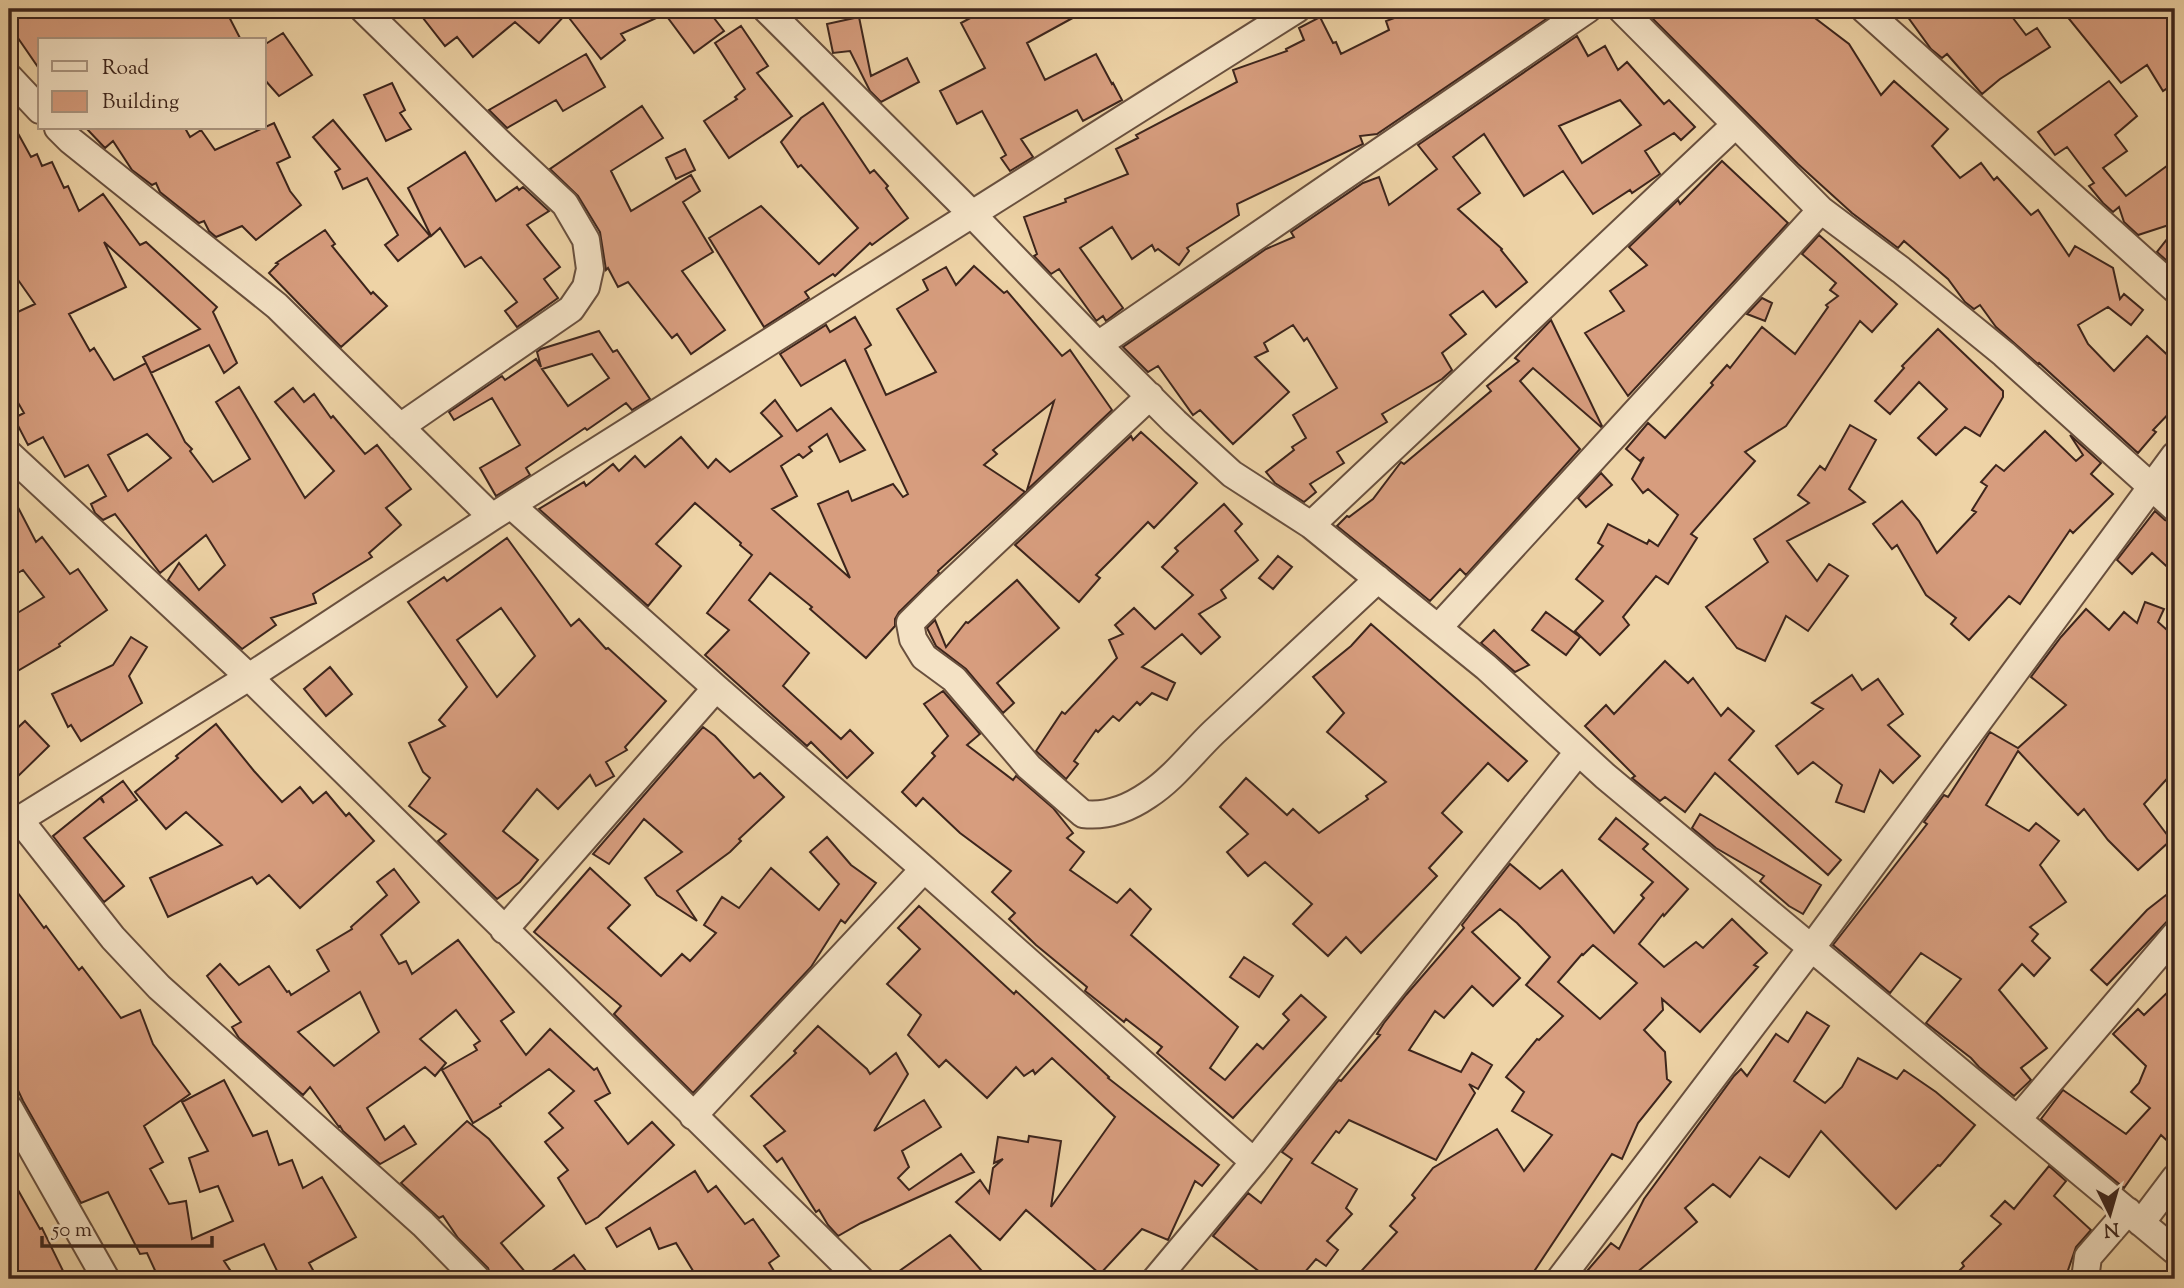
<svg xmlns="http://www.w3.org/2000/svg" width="2184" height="1288" viewBox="0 0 2184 1288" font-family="'Sorts Mill Goudy',serif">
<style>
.building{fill:#d79d7e;stroke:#3d251c;stroke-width:2;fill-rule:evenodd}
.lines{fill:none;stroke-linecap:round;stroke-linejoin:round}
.street-casing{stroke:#69503e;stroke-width:30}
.street{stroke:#f4e2c5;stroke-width:26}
</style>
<rect width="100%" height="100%" fill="#eed3a6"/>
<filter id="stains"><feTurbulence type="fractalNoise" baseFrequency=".00286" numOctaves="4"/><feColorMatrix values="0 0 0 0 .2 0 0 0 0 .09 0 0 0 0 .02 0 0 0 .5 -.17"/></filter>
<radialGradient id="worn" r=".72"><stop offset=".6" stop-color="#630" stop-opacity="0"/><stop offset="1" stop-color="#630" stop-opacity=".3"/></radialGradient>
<path class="building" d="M9,9H225L241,40H40V70L9,25Z
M416,9H707L724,31L694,53L665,14L621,34L625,40L601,59L566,14L539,43L515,22L473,57L457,37L445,46Z
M987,9H1089L1027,43L1045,80L1096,54L1112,84L1113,83L1122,100L1083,121L1077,110L1021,139L1033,157L1010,171L1001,158L1006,155L982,111L957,124L940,91L985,68L961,23Z
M1419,9H1561L1377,134L1360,136L1363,144L1237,204L1239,215L1187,248L1189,251L1179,265L1158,249L1155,251L1152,245L1132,259L1112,227L1080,248L1123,308L1106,321L1103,316L1096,321L1095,319L1059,269L1051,274L1034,256L1037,254L1024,217L1066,202L1065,199L1128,174L1116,149L1138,138L1136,135L1237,82L1233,70L1287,51L1286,49L1304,40L1299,28L1320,17L1333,43L1336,42L1341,54L1389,30L1386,21Z
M1643,9H1803L1849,44L1881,95L1894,81L1948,129L1932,146L1960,178L1981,163L1994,180L1997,177L2031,215L2038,210L2069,256L2075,246L2113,268L2120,299L2124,294L2143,310L2131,325L2108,307L2078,325L2088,344L2114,371L2147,336L2175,362V407L2153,430L2156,432L2138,453L2039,363L2038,364L1996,327L1980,305L1974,309L1965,302L1948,279L1904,241L1898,248L1852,213L1798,164Z
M1902,9H2006L2026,35L2037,28L2050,47L2000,79L1982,94L1947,54L1942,58L1931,49Z
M2061,9H2175V83L2163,91L2147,65L2121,83Z
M859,17L871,76L907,58L919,82L881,102L870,91L850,51L833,53L827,24Z
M741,26L768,66L757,73L792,116L729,158L704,121L737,99L735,97L745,89L715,43Z
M283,33L312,75L279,96L264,79V45Z
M1577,36L1588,56L1605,46L1618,70L1627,62L1664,104L1669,100L1695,127L1681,140L1674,133L1645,151L1660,174L1632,193L1630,190L1593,214L1563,171L1524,196L1484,134L1453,157L1480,193L1458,209L1502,249L1501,250L1527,282L1496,307L1483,291L1450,315L1466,334L1442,353L1452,370L1442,379L1382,414L1387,422L1337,452L1344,463L1310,484L1316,492L1304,502L1275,483L1266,472L1294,450L1292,447L1306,438L1293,415L1337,388L1307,338L1304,341L1293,325L1264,343L1268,351L1255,357L1289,392L1233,444L1200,410L1193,415L1158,366L1148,372L1123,347L1266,249L1294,237L1291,232L1363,183L1379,177L1389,205L1437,169L1418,145ZM1620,100L1641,125L1582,163L1559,126Z
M586,54L605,87L563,111L556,100L507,128L489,110Z
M2109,81L2137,116L2115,135L2127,151L2103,168L2126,196L2175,160V223L2138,235L2124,222L2119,207L2113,212L2103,203L2089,186L2094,183L2067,147L2055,155L2038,132Z
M392,83L405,110L400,113L411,129L386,141L364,95Z
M823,103L870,173L874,170L888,186L886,188L908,218L872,245L870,243L835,276L833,274L805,292L809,298L764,327L709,238L761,206L819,264L858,228L801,165L798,167L781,142L801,118Z
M642,106L663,138L611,171L631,211L691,175L700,191L683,202L713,252L682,271L725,330L691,354L677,334L672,338L628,282L618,287L608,268L606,270L600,232L578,196L550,169Z
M9,117L31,157L37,154L42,166L52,162L64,188L68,186L79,211L103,194L140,245L146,242L217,307L213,312L237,363L224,373L209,345L151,373L143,357L200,329L104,242L126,287L69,314L90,351L94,348L114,380L146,363L185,442L192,449L190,451L213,482L250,459L216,402L239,387L305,498L334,471L275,402L293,388L304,402L314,394L331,418L333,416L365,454L377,445L411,489L386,508L401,525L369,553L372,557L313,594L316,603L271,618L276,625L242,649L168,580L179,563L199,590L225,565L206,535L160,573L115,514L103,520L95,513L91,504L106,496L88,465L65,477L43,437L28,445L14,418L24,413L9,387V316L35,304L9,267ZM147,434L171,458L128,491L108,455Z
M333,120L430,236L398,261L385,245L398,235L367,178L343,189L335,172L340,169L313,137Z
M274,123L290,157L277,163L290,191L301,205L256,240L242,226L216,237L209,231L204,221L199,223L160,192L156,183L152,185L132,170L113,141L105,148L86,128H185L190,137L201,130L215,150Z
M685,149L695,170L676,179L666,158Z
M465,152L496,201L517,187L519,190L523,187L549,211L527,225L560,267L544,279L558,298L517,327L505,311L517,302L481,257L465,267L440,228L431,236L408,188Z
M1722,161L1788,223L1628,396L1585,333L1624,311L1610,291L1647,265L1629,247L1678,200L1680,204Z
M2175,229V268L2157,252Z
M325,230L335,244L332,246L371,294L373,292L387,306L341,347L269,273L278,264L276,263Z
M1819,235L1897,304L1872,332L1860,321L1786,426L1745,452L1755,461L1691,534L1697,538L1668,584L1656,576L1623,617L1629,625L1600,655L1575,631L1603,601L1576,579L1603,546L1598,543L1608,524L1647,544L1649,540L1658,546L1678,515L1648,489L1643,493L1632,479L1644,457L1640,461L1626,449L1648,423L1665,438L1713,385L1711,383L1727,365L1730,368L1762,327L1795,354L1828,307L1826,305L1838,296L1830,290L1836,283L1802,254Z
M974,266L1004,293L1007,291L1062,356L1070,350L1112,410L1027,490L1054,401L993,450L997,454L984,465L1025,492L938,571L939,573L899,612L895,619V626L866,658L810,609L812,607L770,573L749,600L809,653L783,686L841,739L850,730L873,753L847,778L811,742L807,746L705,655L729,630L707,613L752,555L740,545L741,543L695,503L656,544L681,566L648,606L539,509L584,482L586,486L613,464L619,471L635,456L645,467L681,437L708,468L716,459L730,472L782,436L761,413L775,400L797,431L831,408L865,450L840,462L827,434L809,447L812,451L803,458L799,454L781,466L797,496L772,509L850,578L818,504L848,491L852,501L893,484L903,497L908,494L845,360L801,386L780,354L826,325L830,332L855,317L871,345L865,349L886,395L936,372L897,309L928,290L923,280L946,267L956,285Z
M1762,298L1772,303L1765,321L1747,314Z
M1551,320L1602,426L1601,427L1533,368L1520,381L1580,449L1466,575L1460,569L1430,601L1337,526L1347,516L1349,517L1373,499L1401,462L1404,464L1491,391L1487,386L1519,361L1515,358Z
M1938,329L2003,391V397L1980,436L1965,427L1936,455L1918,438L1947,409L1919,382L1890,414L1875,401L1904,368L1902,366Z
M599,331L613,352L617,350L650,399L632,410L626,403L587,430L585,428L526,468L530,475L496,496L480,468L520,445L492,398L454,420L449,412L502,376L505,380L536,359L541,367L537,352L541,349ZM592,354L609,378L568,406L542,369Z
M1850,425L1876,440L1849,489L1865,502L1787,541L1817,581L1829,564L1848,576L1808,631L1786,616L1765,661L1737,648L1706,607L1768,562L1754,539L1809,503L1798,495L1820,466L1825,470Z
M2045,431L2076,461L2083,455L2070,435L2101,463L2091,474L2113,494L2073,533L2070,530L2020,604L2009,596L1969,640L1951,624L1956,618L1926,595L1897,545L1892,549L1873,524L1902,501L1919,521L1937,553L1976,512L1972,510L1987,486L1981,482L1996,465L2004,471Z
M1141,432L1197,483L1154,528L1148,522L1113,558L1096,575L1100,578L1079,602L1015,545L1131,436L1133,440Z
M1601,473L1612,485L1586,507L1578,498Z
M9,490L36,542L42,537L70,574L78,569L107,610L59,644L60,646L9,676V618L44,597L23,570L9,578Z
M1224,504L1242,524L1235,531L1258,560L1221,590L1226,598L1199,614L1220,637L1201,654L1182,634L1142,667L1175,683L1167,700L1152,693L1140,705L1137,702L1119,721L1113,716L1098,732L1096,730L1074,761L1078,764L1066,779L1036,751L1062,712L1065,714L1117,658L1109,640L1123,634L1115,625L1134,608L1155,629L1193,595L1162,567L1178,551L1175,548Z
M2155,511L2165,520L2175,523V574L2152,553L2132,574L2117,560Z
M507,538L571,626L579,619L606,649L608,648L666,701L625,747L627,750L606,762L614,776L596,786L590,775L558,809L537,789L503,831L538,860L520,882L497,899L438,841L446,834L409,806L430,778L423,772L409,743L445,726L439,720L467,687L408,602L444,577L447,581ZM501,608L535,656L497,697L457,640Z
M1278,556L1292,567L1273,589L1259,578Z
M1017,580L1059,628L997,683L1014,703L1003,713L966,669L936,646L927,628L935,620L946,647L966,622L968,623Z
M2145,602L2164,609L2158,622L2175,637V770L2144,804L2171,840L2138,870L2108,840L2084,809L2078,815L2018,751L1986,805L2029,831L2036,823L2059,841L2040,865L2066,902L2030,927L2038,934L2032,941L2050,958L2034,976L2022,964L1999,990L2047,1048L2021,1068L2031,1080L2014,1096L1979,1067L1971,1058L1926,1023L1961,979L1921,953L1890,993L1833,945L1927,824L1924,822L1944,795L1948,797L1990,732L2018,748L2066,705L2031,677L2061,637L2086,609L2109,630L2124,612L2137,623Z
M1546,612L1580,637L1566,655L1532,630Z
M1371,624L1527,761L1508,781L1488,763L1442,813L1462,832L1429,868L1437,876L1361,953L1346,937L1328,956L1293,924L1312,904L1265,862L1248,876L1227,852L1248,834L1220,807L1246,778L1287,815L1293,809L1319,833L1368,799L1366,796L1386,782L1327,732L1344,713L1313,677L1351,646Z
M1494,630L1529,665L1515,672L1481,643Z
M131,637L147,647L129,676L142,703L81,741L71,725L68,727L52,694L113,665Z
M1665,661L1688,683L1693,678L1721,716L1728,708L1754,731L1729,760L1841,860L1828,875L1715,773L1685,812L1665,797L1660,801L1632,778L1635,776L1585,726L1606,705L1614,714Z
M330,667L352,694L326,716L304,689Z
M1852,675L1862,690L1878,679L1903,714L1888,725L1920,756L1893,783L1880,770L1864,812L1836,802L1842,785L1813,762L1798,774L1776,746L1823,709L1812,703Z
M943,691L980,734L967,745L1013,780L1016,776L1053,808L1073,833L1067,838L1084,852L1070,870L1117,903L1130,889L1151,909L1131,935L1238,1027L1210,1068L1225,1080L1257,1044L1263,1049L1289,1020L1283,1014L1301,995L1326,1017L1233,1118L1157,1053L1162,1047L1126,1019L1124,1022L1089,994L1085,991L1087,987L1036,945L1009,919L1015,913L992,892L1011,871L960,833L923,798L916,806L902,792L935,756L932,753L948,736L924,704Z
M25,721L49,746L9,785V736Z
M216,724L254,771L282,802L300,787L313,803L326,792L346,816L349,813L374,841L300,908L269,875L257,884L252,877L168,917L150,878L222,845L186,812L166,829L135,792L178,758L176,756Z
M703,727L715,736L754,778L760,773L784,797L739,839L741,841L730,852L677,891L697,921L657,895L645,878L682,852L644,819L609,864L593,854Z
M123,781L137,800L84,838L124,886L104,902L53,836L100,798L104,803L101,797Z
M1700,814L1821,885L1803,914L1789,906L1760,881L1764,876L1716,848L1692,828Z
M1616,818L1648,844L1643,849L1688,889L1664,916L1663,914L1639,944L1664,967L1696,942L1703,948L1732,919L1767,953L1754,965L1758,967L1700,1032L1662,999L1663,1010L1644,1030L1665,1052L1667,1079L1671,1082L1638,1123L1622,1159L1612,1154L1529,1279H1354L1397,1232L1390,1226L1415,1198L1412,1195L1433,1168L1497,1129L1524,1171L1552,1135L1512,1111L1524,1092L1506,1077L1537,1039L1539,1040L1563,1016L1526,985L1550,957L1517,923L1500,909L1472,932L1520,978L1493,1006L1472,986L1444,1018L1435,1011L1409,1050L1461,1072L1472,1053L1492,1065L1478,1089L1469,1084L1475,1093L1436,1160L1349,1120L1339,1133L1336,1131L1312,1163L1357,1189L1346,1208L1352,1214L1327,1241L1338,1250L1326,1266L1316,1259L1299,1279H1269L1213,1236L1248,1193L1261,1203L1292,1159L1282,1152L1286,1147L1339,1080L1341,1081L1380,1035L1377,1034L1384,1023L1406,995L1464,928L1462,925L1510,864L1540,889L1562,870L1614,933L1644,898L1641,895L1653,882L1599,839ZM1593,945L1637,983L1600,1019L1558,982L1582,954L1583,955Z
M827,837L851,865L876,883L845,923L841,920L811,967L693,1093L614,1014L621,1006L534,932L590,868L630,905L608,928L661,976L682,954L690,961L716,933L704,925L722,897L739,908L771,868L819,910L839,884L810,852Z
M394,869L419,902L381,935L399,964L406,961L412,974L458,940L514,1012L501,1021L526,1055L550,1029L594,1070L597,1068L610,1093L595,1101L628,1144L652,1122L674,1145L598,1217L586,1224L558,1178L568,1170L545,1142L563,1128L549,1113L574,1091L549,1069L500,1104L501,1106L473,1123L442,1070L477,1050L474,1045L480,1041L456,1010L420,1039L446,1063L435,1076L425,1067L367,1108L385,1140L404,1126L416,1144L380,1164L343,1131L340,1126L339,1127L310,1087L303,1095L239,1038L232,1027L241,1022L207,976L220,964L239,985L269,966L287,992L289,991L291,995L329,971L317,950L352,929L351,927L387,895L377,882ZM360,992L379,1032L334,1066L298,1032Z
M9,881L44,928L46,926L79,970L82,967L121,1018L140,1010L153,1044L190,1094L144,1126L163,1162L150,1169L169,1204L186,1201L192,1239L233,1221L218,1186L200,1192L189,1158L208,1151L182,1102L224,1080L253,1136L267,1131L279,1165L292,1160L303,1188L322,1177L356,1237L309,1263L318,1279H281L264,1244L224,1261L236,1279H159L147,1253L140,1254L108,1192L81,1203L23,1101L9,1071V992L17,986L9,977Z
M2175,888V913L2107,985L2091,970L2147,910Z
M919,906L1014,994L1016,991L1109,1077L1108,1078L1219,1165L1202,1186L1195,1181L1168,1240L1142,1229L1100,1274L1026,1210L1000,1240L956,1202L980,1180L989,1193L993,1168L1003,1159L994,1163L998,1137L1028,1142L1029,1136L1061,1141L1051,1207L1115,1117L1052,1058L1035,1074L1033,1070L1024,1076L1016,1067L987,1098L946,1060L939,1067L908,1035L921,1015L887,984L920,949L898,928Z
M1244,957L1273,976L1259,997L1230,977Z
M2175,985V1148L2161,1135L2124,1188L2041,1119L2063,1090L2126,1134L2150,1108L2131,1092L2139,1083L2146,1066L2113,1034L2138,1009L2144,1015Z
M1807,1012L1829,1026L1794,1081L1825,1103L1842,1087L1858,1058L1897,1079L1904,1070L1936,1092L1975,1125L1940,1166L1938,1165L1896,1209L1821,1131L1789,1177L1760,1157L1730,1197L1713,1184L1685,1208L1697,1222L1629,1279H1596L1587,1271L1611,1243L1619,1249L1644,1199L1734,1076L1741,1069L1747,1076L1776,1034L1788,1042Z
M818,1026L867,1069L870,1074L896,1053L908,1074L874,1131L924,1100L941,1127L902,1151L909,1167L898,1178L909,1190L961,1154L974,1172L861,1223L838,1236L828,1225L819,1210L816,1212L782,1158L777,1162L764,1146L785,1131L751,1096L796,1053L794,1051Z
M467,1121L489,1139L544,1206L501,1243L531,1279H492L488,1268L458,1238L443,1216L439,1218L401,1183Z
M2049,1166L2066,1181L2054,1196L2091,1230L2076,1247L2065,1279H1951L1964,1266L1962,1263L2001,1224L1991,1216L2005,1201L2014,1209Z
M695,1171L708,1192L716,1186L745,1224L753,1219L779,1256L769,1263L779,1279H698L676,1243L659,1249L650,1228L617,1247L606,1228Z
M9,1174L40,1229L42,1228L67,1279H9Z
M950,1235L989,1279H888Z
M574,1255L592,1279H541Z"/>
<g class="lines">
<g class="street-casing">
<path id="street" d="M363,9L504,147L565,204L586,240L590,269L586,287L571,309L400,427
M766,9L972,214L1098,345L1175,422L1232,474L1311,525L1486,667L1605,776L2175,1251
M1621,9L1821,210L1901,270L2004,354L2175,508
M1864,9L2175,289
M9,77L40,110
M58,128L70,140L277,306L492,517
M1098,345L1588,9
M1150,396L936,597L910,623L913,639L924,657L954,679L1029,767L1083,814C1107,817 1129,808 1148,795C1173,779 1192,753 1214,732C1268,681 1323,630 1378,579
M9,454L249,677L860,1279
M512,506L716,688L924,869L1254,1162
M1311,525L1735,125
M1438,628L1821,210
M19,819L113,938L159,987L423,1224L477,1279
M9,826L249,677L492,517L1297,9
M504,930L716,688
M9,1108L106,1279
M693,1116L924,869
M2018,1119L2175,935
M2141,1223L2175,1178
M1156,1279L1254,1162L1578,752
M1560,1279L1812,947L2175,455
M2085,1279L2088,1257L2128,1211"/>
</g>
<use href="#street" class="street"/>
</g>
<rect width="2184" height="1288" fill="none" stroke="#eed3a6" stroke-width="35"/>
<rect x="10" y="10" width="2163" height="1267" fill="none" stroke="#3d251c" stroke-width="3.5"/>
<rect x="18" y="18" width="2149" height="1253" fill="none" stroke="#3d251c" stroke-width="2"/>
<rect x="38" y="38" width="228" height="91" fill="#f4e2c5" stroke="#ab9681" stroke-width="2"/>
<rect x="52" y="61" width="35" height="10" fill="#f4e2c5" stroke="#ab9681" stroke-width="2"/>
<text x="102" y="74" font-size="21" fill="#3d251c">Road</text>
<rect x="52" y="91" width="35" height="21" fill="#d79d7e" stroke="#ab9681" stroke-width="2"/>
<text x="102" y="108" font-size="21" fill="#3d251c">Building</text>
<g transform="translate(2110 1214) rotate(175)" stroke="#f4e2c5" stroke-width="5" paint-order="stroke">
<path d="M0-5L12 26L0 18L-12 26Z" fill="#3d251c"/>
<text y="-10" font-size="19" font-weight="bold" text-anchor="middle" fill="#3d251c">N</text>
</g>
<path d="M42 1236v10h170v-10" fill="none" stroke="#3d251c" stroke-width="3.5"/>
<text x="52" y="1236" font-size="21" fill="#3d251c" stroke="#f4e2c5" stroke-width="5" paint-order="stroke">50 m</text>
<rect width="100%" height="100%" filter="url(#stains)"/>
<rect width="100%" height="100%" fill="url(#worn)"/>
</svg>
